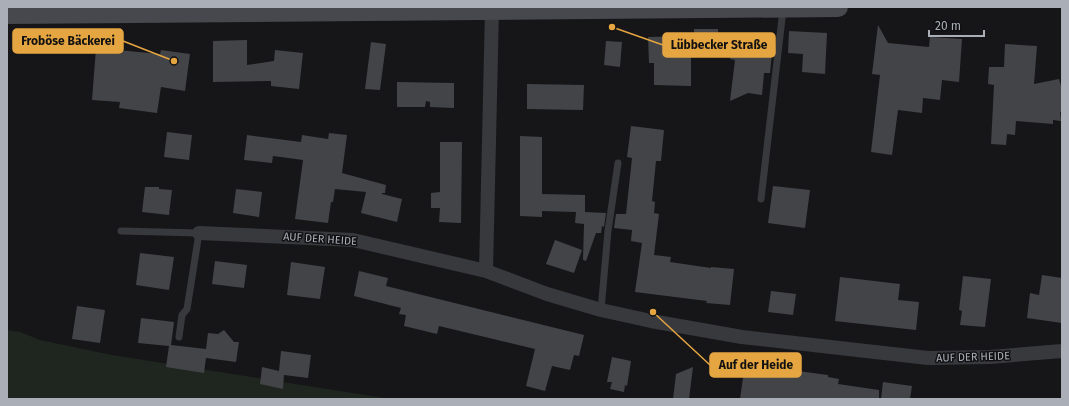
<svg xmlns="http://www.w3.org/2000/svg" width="1069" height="406" viewBox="0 0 1069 406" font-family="'Fira Sans',sans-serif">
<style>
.green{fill:#1f261f}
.building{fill:#434448}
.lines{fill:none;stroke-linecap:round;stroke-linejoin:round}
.lane{stroke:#38393d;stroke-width:7}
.street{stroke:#38393d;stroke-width:14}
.secondary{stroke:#46484d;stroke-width:20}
.labels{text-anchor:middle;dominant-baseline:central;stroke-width:3;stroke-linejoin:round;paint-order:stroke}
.street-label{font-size:11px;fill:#a9aeb7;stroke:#111113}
.leader{fill:none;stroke:#e5a541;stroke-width:1.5}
.callout-dot{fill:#e5a541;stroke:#111113;stroke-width:1.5}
.callout{fill:#e5a541;stroke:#e5a541;stroke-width:1.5}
.callout-label{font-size:12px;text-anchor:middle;font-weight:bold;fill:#111}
</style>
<rect width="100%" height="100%" fill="#161618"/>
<path class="green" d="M7,330L20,332L40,340L112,355L391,399H7Z"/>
<path class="building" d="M878,25L888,43L929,47L930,37L962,39L959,82L942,80L940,100L923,98L922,113L898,110L892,155L871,152L880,75L872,74Z
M694,29H718L719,51L691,52V86L654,85V63H649L648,37L694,36Z
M789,31L827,33L825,74L802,72L803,54L788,53Z
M753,39L759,40L761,42L773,43L770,73H764L762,95L748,93L730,101L735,60L730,59L733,42L748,43Z
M247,40V65L274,61L275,50L303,53L299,89L271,86V81L213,82V41Z
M606,41L622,42L620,67L604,65Z
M371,42L386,44L380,90L365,89Z
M1005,44L1037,46L1034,84L1059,79L1062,90V112H1060L1061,121L1053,120V124L1016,121L1015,135L1007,134L1006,145L991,144L994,85L988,84L989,67H1004Z
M96,48L160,54L161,50L190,54L185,91L161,87L157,113L119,108L120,102L92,100Z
M397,82L454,83V108L430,107V102L426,101L425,107H397Z
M527,84L584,85L583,110L527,109Z
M631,126L664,130L661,161H656L652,201L655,202L654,213L659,214L654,255L671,257L670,262L711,268V267L734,269L730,305L706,303L707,301L635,292L642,243L631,241L632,230L614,228L616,214H626L632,158L627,157Z
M167,132L192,135L189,160L164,157Z
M329,133L347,135L342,173L386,185L385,193H382V194L402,199L397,222L361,213L366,192L335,189L333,202H331L328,223L295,219L303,160L273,156L272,163L244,160L247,135L301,142L302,135L328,139Z
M520,136L542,137V194L585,195V212L606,213L604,227L602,226L601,233H596L586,261L583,260L584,224L575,223L576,212L542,211V217L520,216Z
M440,142H462L461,223L439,222L440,208H431V193L440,192Z
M773,186L810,190L805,228L768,223Z
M145,187H159V189L172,190L169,215L142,212Z
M236,189L262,192L259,217L233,213Z
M555,240L582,250L574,273L546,264Z
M140,253L174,257L169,290L136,285Z
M215,261L247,265L244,288L212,284Z
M291,262L325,267L320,299L287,295Z
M359,271L388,278L386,286L584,335L579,356L574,355L570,370L552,366L545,391L526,386L535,349L439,326L437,334L404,326L406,315L399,314L401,308L354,296Z
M1042,275L1062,278V323L1027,318L1030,293L1039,295Z
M963,276L991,279L985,327L960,325L962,311L959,310Z
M840,277L900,284L898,300L919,302L916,330L835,321Z
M771,291L796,294L793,315L768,312Z
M77,306L105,310L100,343L72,339Z
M141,318L174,322L171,345L206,349L208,333L218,334L224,330L234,342H239L236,362L206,358L204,373L166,367L169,346L138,343Z
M281,351L311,355L308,378L284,375L283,389L260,384L262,367L279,371Z
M612,357L631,361L627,386L625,385L624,392L610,389L612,382H607Z
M745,364L828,375V377L839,379L838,384L879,390V399H740Z
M693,367L689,399H673L676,374Z
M883,382L912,386L910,399H881Z"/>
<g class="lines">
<path class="lane" d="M761,199L783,10
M121,231L199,233L187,309L182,315L179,337
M601,310L608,231L618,163"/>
<path class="street" d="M199,233L353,240L486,271L547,294L601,310L651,321L742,337L928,358L990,357L1062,351
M486,271L492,10"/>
<path class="secondary" d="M7,14L838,7"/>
</g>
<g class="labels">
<g class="street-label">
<text transform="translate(320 239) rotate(4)">AUF DER HEIDE</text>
<text transform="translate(973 357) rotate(-2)">AUF DER HEIDE</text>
</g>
</g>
<path class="leader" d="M174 61L123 41M612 27L663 45M653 312L710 365"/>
<g class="callout-dot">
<circle cx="174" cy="61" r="4"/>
<circle cx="612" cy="27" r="4"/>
<circle cx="653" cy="312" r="4"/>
</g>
<g class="callout">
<rect x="13" y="29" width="110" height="24" rx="4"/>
<rect x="663" y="33" width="112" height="24" rx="4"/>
<rect x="710" y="353" width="91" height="24" rx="4"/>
</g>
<g class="callout-label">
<text x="68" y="45">Froböse Bäckerei</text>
<text x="719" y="49">Lübbecker Straße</text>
<text x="756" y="369">Auf der Heide</text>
</g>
<rect width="1069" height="406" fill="none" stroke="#a9aeb7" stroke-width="16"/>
<path d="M929 30v6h55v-6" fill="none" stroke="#a9aeb7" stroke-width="2"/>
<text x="935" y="30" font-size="12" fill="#a9aeb7" stroke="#111113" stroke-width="3" paint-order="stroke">20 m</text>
</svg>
